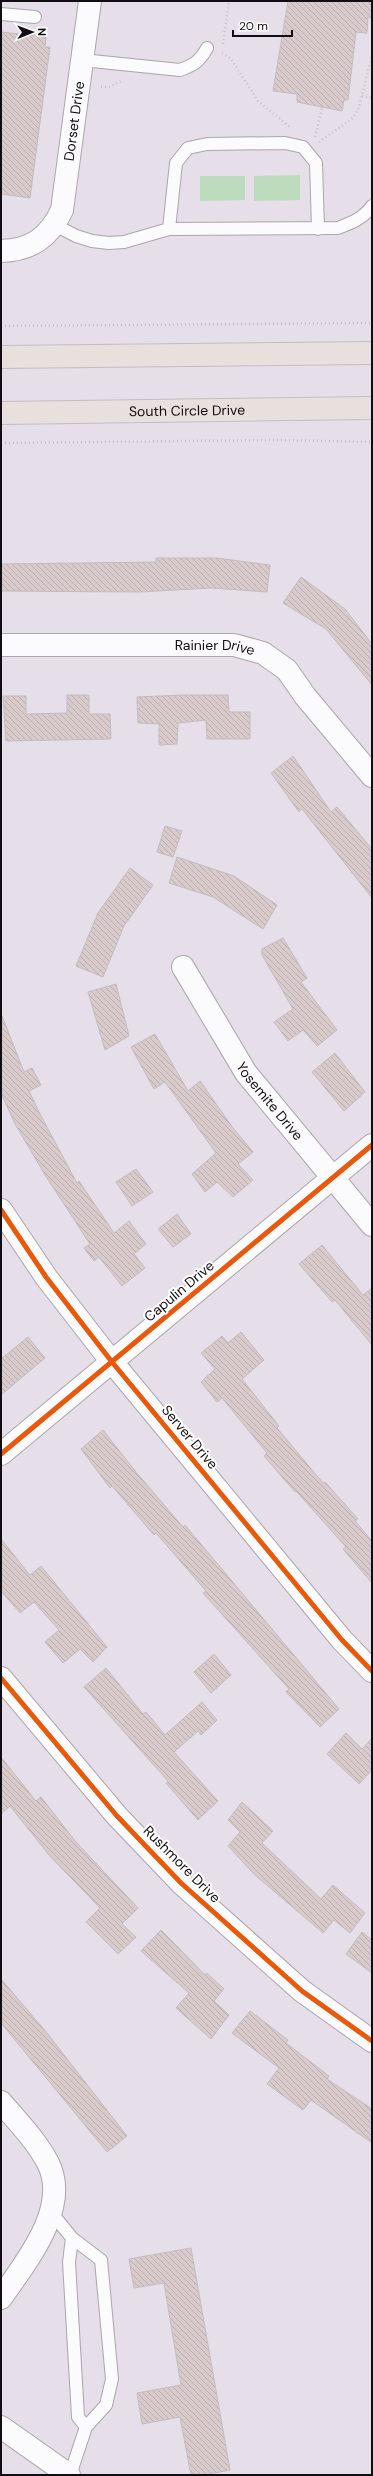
<svg xmlns="http://www.w3.org/2000/svg" width="373" height="2476" viewBox="0 0 373 2476" font-family="'DM Sans',sans-serif">
<style>
.pitch{fill:#bddcbd}
.building{fill:url(#building-back-hatch);stroke:#c3bcbf}
.lines{fill:none;stroke-linecap:round;stroke-linejoin:round}
.service-casing{stroke:#aba5ac;stroke-width:14}
.minor-casing{stroke:#aba5ac;stroke-width:24}
.tertiary-casing{stroke:#aba5ac;stroke-width:24}
.primary-casing{stroke:#c2bec3;stroke-width:24}
.path{stroke:#c4c1c4;stroke-width:2.5;stroke-dasharray:1 3;stroke-linecap:butt}
.service{stroke:#fbfafc;stroke-width:12}
.minor{stroke:#fbfafc;stroke-width:22}
.tertiary{stroke:#fbfafc;stroke-width:22}
.primary{stroke:#e8e0dc;stroke-width:22}
.cycleway-casing{stroke:#fff;stroke-width:8}
.cycleway{stroke:#e8590c;stroke-width:5}
.labels{text-anchor:middle;dominant-baseline:central;stroke-width:4;stroke-linejoin:round;paint-order:stroke}
.street-label{font-size:14px;fill:#120d12;stroke:#fff}
</style>
<defs>
<pattern id="building-back-hatch" width="6" height="6" patternUnits="userSpaceOnUse"><rect width="6" height="6" fill="#d9cbcc"/><path d="M-1 5l2 2M0 0l6 6M5-1l2 2" fill="none" stroke="#b9adae"/></pattern>
</defs>
<rect width="100%" height="100%" fill="#e6dee8"/>
<path class="pitch" d="M300,175V200L254,201V176Z
M200,176H245V200L200,201Z"/>
<path class="building" d="M288,1H372V18L368,17L367,33L356,32L348,100H344L342,111L297,102V94L273,91Z
M1,32L46,37L45,47H50L30,198L1,194Z
M156,558H216L270,565L267,592L211,588L140,592L1,591V564L156,562Z
M301,577L345,609L372,644V685L326,629L283,603Z
M67,695H89V714H110L111,739L6,741L3,696H26V714L67,713Z
M183,695H228L229,712H250V739H207L206,720L178,723L177,744L159,745V724L138,723L137,697Z
M293,756L331,812L337,807L372,849V898L302,809L299,812L271,773Z
M165,826L182,831L173,857L157,852Z
M177,857L234,876L277,905L263,929L213,897L169,883Z
M130,868L153,885L124,926L103,977L76,966L98,913Z
M283,938L307,978L301,982L337,1030L317,1046L303,1030L288,1041L274,1022L293,1009L262,955V949Z
M116,984L129,1036L105,1050L88,992Z
M2,1016L24,1072L32,1068L41,1085L29,1091L41,1116L77,1183L79,1181L114,1233L129,1221L146,1244L134,1254L145,1268L122,1286L99,1257L94,1261L84,1248L90,1244L45,1175L15,1124L1,1093Z
M155,1034L188,1091L200,1081L233,1128L253,1152L238,1164L253,1180L233,1197L217,1182L205,1192L192,1174L216,1153L165,1082L154,1089L131,1047Z
M335,1053L365,1092L344,1111L312,1072Z
M136,1169L153,1192L132,1206L116,1182Z
M177,1214L191,1234L173,1247L158,1229Z
M322,1245L363,1295L372,1288V1345L335,1300L332,1302L299,1264Z
M241,1332L264,1360L242,1379L279,1426L277,1428L323,1483L325,1482L358,1519L355,1521L372,1541V1583L343,1549L346,1547L296,1491L295,1492L264,1456L267,1453L222,1398L217,1402L201,1382L215,1369L201,1353L222,1336L228,1343Z
M28,1337L45,1358L1,1395V1359Z
M103,1430L136,1472L183,1527L185,1525L339,1709L320,1727L286,1692L289,1689L203,1593L206,1591L156,1533L154,1535L112,1486L110,1488L81,1449Z
M1,1539L30,1575L41,1566L107,1647L93,1662L80,1649L63,1663L45,1642L59,1630L34,1602L20,1613L1,1591Z
M214,1654L231,1675L211,1693L194,1672Z
M106,1668L143,1714L146,1712L165,1735L202,1702L217,1720L201,1735L198,1731L174,1752L218,1801L198,1820L166,1783L168,1781L84,1687Z
M346,1733L362,1749L372,1738V1770L359,1784L327,1754Z
M1,1757L36,1801L41,1797L76,1842L138,1908L122,1924L136,1937L118,1954L86,1922L100,1908L49,1855L10,1806L1,1814Z
M242,1802L273,1831L262,1843L321,1899L333,1885L365,1913L350,1933L334,1920L323,1933L255,1875L228,1846L240,1832L228,1820Z
M161,1930L205,1975L207,1973L224,1989L214,2001L229,2015L211,2039L176,2008L189,1993L141,1951Z
M362,1932L372,1940V1973L346,1954Z
M1,1979L47,2033L127,2136L107,2152L1,2023Z
M250,2011L288,2040L286,2043L329,2076L327,2079L372,2109V2143L311,2100L303,2110L267,2084L279,2068L232,2033Z
M191,2248L230,2470L204,2475H191L180,2417L142,2424L137,2393L181,2385L164,2283L134,2288L129,2259Z"/>
<g class="lines">
<g class="service-casing">
<path id="service" d="M1,14L35,17
M82,60L180,70C194,65 200,61 207,48
M55,225L76,236L92,241L109,243L124,242L169,229L338,228C351,223 364,218 372,206
M169,229L176,163L188,148L207,144L285,143L303,147L316,163L318,229
M51,2212L72,2238
M70,2475L86,2427L106,2405L112,2379L101,2260L72,2238L69,2262L78,2417L86,2427"/>
</g>
<g class="minor-casing">
<g id="minor">
<path id="s1" d="M1,251C31,250 49,238 62,210L90,1"/>
<path id="s2" d="M1,645H234L263,653L287,670L305,696L372,776"/>
<path id="s3" d="M183,967L246,1073L372,1225"/>
<path d="M1,1210L46,1277L112,1362L342,1640L372,1671"/>
<path d="M1,1678L117,1816L181,1883L302,1991L372,2041"/>
<path d="M1,2102C17,2121 36,2140 48,2163C71,2208 25,2263 1,2298"/>
<path d="M1,2427L69,2475"/>
</g>
</g>
<g class="tertiary-casing">
<path id="tertiary" d="M1,1454L372,1145"/>
</g>
<g class="primary-casing">
<g id="primary">
<path d="M1,357L372,353"/>
<path id="s4" d="M1,413L372,408"/>
</g>
</g>
<path class="path" d="M223,44L229,1
M222,53L231,59L258,101L291,128
M101,87H109L121,81
M362,96L372,98
M315,137L322,108
M319,142L353,118L359,107L372,55
M1,326L372,323
M1,443L277,440L372,442"/>
<use href="#service" class="service"/>
<use href="#minor" class="minor"/>
<use href="#tertiary" class="tertiary"/>
<use href="#primary" class="primary"/>
<g class="cycleway-casing">
<path id="cycleway" d="M1,1210L46,1277L112,1362L342,1640L372,1671
M1,1454L372,1145
M1,1678L117,1816L181,1883L302,1991L372,2041"/>
</g>
<use href="#cycleway" class="cycleway"/>
</g>
<g class="labels">
<g class="street-label">
<text stroke="none"><textPath href="#s1" startOffset="168">Dorset Drive</textPath></text>
<text stroke="none"><textPath href="#s4" startOffset="186">South Circle Drive</textPath></text>
<text stroke="none"><textPath href="#s2" startOffset="214">Rainier Drive</textPath></text>
<text stroke="none"><textPath href="#s3" startOffset="160">Yosemite Drive</textPath></text>
<text transform="translate(179 1291) rotate(-40)">Capulin Drive</text>
<text transform="translate(190 1437) rotate(50)">Server Drive</text>
<text transform="translate(182 1864) rotate(45)">Rushmore Drive</text>
</g>
</g>
<rect width="373" height="2476" fill="none" stroke="#120d12" stroke-width="4"/>
<g transform="translate(32 32) rotate(89)" stroke="#ffffff" stroke-width="3" paint-order="stroke">
<path d="M0-3L7 15L0 10L-7 15Z" fill="#120d12"/>
<text y="-6" font-size="11" font-weight="bold" text-anchor="middle" fill="#120d12">N</text>
</g>
<path d="M233 30v6h59v-6" fill="none" stroke="#120d12" stroke-width="2"/>
<text x="239" y="30" font-size="12" fill="#120d12" stroke="#ffffff" stroke-width="3" paint-order="stroke">20 m</text>
</svg>
